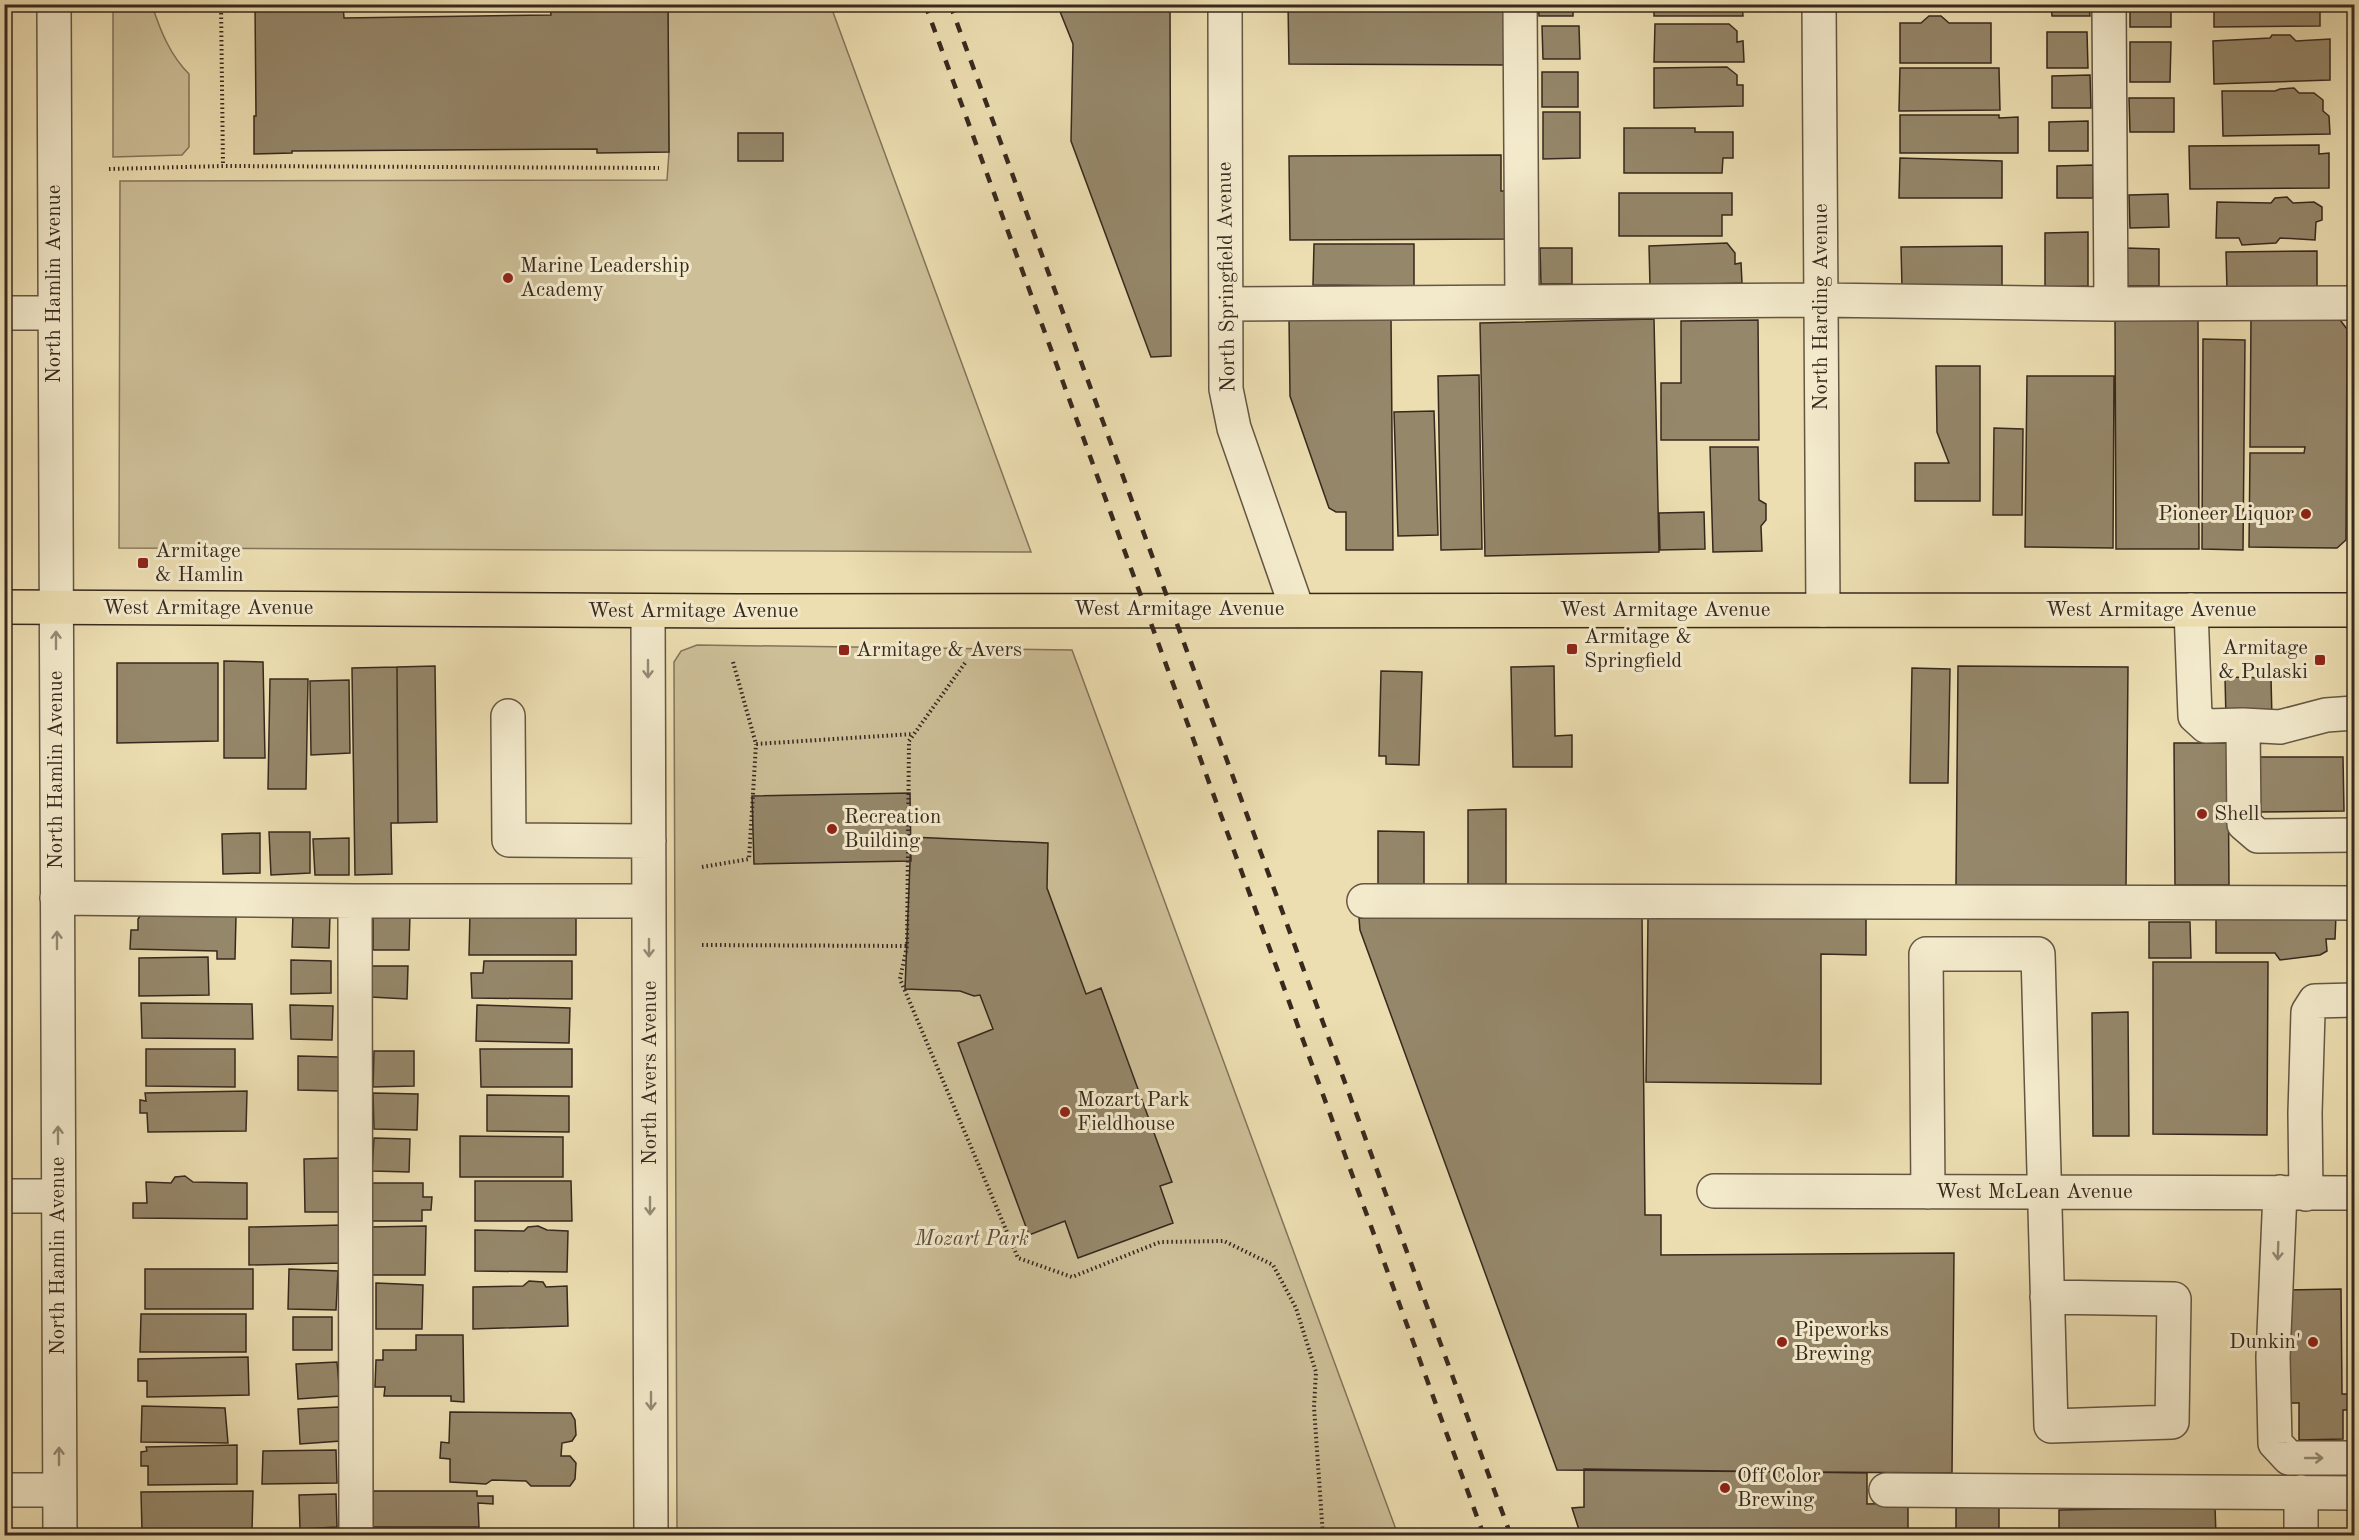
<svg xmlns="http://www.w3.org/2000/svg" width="2359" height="1540" viewBox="0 0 2359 1540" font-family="'Old Standard TT',serif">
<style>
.green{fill:#cdbf98;stroke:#82745b;stroke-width:1.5}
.building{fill:#95876a;stroke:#37291e;stroke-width:1.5}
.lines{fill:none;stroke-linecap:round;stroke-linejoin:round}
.minor-casing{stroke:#645643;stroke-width:36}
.major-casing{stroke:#37291e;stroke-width:36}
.path{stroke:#37291e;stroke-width:4;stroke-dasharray:1.5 3;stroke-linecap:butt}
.minor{stroke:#f3eacc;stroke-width:33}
.major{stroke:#ecdeb1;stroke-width:33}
.rail{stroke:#37291e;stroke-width:4.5;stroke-dasharray:10 10;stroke-linecap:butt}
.oneway{stroke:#958a75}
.poi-dot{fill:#8f2418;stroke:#f3eacc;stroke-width:2}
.labels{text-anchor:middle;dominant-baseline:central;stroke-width:6;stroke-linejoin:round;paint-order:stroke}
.poi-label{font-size:21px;fill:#37291e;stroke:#f3eacc;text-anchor:start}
.street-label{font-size:21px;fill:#37291e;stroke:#f3eacc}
.park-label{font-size:21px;font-style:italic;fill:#5c4e3c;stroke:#f3eacc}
</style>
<rect width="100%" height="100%" fill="#ecdeb1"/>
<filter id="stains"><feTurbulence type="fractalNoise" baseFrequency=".00333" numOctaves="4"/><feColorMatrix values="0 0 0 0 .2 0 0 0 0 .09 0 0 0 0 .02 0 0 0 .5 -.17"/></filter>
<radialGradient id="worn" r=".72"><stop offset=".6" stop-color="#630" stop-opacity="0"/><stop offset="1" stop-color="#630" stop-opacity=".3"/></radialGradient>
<path class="green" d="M830,4L1031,552L119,548L120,181L667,180L669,152L668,5Z
M113,5H152C160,30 170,55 189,74V147L182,155L113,157Z
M697,645L1072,650L1398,1535H677L674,662L681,651Z"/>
<path class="building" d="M255,4H343L344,18L551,15L550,4H668L669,152L597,153V149L292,151V153L254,154V116H256Z
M1057,4H1170L1171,356L1151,357L1071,141L1073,44Z
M1288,4H1508V65L1289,64Z
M1538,4H1573V16H1539Z
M1654,4H1742L1743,16H1654Z
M1900,4H1992V10L1900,11Z
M2051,4H2089L2090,16H2052Z
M2130,4H2171V27H2130Z
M2214,4H2320V26L2214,27Z
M1929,16H1941L1949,23H1991V63H1900V23H1921Z
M1655,24H1729L1737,31V42L1743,41L1744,62H1654Z
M1542,26H1579L1580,59H1543Z
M2047,32H2087L2088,68H2047Z
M2272,35H2290L2296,41L2330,39V80L2214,84L2213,41L2270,38Z
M2130,42H2171L2170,82H2130Z
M1727,67L1737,75V85H1743V106L1654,108V68Z
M1900,68H1999L2000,110L1899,111Z
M1542,72H1578V107H1542Z
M2090,75L2091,108H2052V76Z
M2294,88L2299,93H2314L2323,100V111L2329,116L2330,134L2223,136L2222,91H2275L2280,89Z
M2129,98H2174V132H2130Z
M1543,112H1580V158L1543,159Z
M1900,115H1999V118L2018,117V153H1900Z
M2088,121V151H2049V122Z
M1624,128H1695V132H1733V158H1723L1722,173H1624Z
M738,133H783V161H738Z
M2319,145V154L2329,153V188L2190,189L2189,146Z
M1501,155V191H1510V239L1290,240L1289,156Z
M1900,158L2002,161V198H1899Z
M2093,165V198H2057V166Z
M1619,193H1732V215H1722V236H1619Z
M2168,194L2169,227L2130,228L2129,195Z
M2287,197L2293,203L2314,202L2322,207V220L2316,222L2315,240L2280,238L2276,243L2242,245L2239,238H2216L2217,202L2271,203L2275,198Z
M2088,232V286L2045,288V233Z
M1727,243L1735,253V264L1741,263L1742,283L1650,286L1649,246Z
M1314,244H1414V286L1313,285Z
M2002,246V287L1902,288L1901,247Z
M1540,248H1572V284H1541Z
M2126,248L2159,249V286H2127Z
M2317,251V289H2227L2226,252Z
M2337,316L2347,329L2346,540L2337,548L2249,547L2250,453H2304L2305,447H2250L2251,317Z
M1289,317H1391L1393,550H1346V512H1336L1329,508L1290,396Z
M2115,318H2198L2199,549H2116Z
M1654,319L1659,552L1485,556L1480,323Z
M1758,320L1759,440H1661V383H1681V321Z
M2203,339L2245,340L2243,550L2202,549Z
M1936,366H1980V501H1915V463H1949L1937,432Z
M1479,375L1482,549L1441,550L1438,376Z
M2027,376H2114L2113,548L2025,547Z
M1434,411L1438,535L1398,536L1394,412Z
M1994,428L2023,429L2022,515H1993Z
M1710,447H1758L1759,500L1766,504V520L1761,526L1762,551L1713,552Z
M1704,512L1705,549L1660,550L1659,513Z
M224,661L263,662L265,758H224Z
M117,663H218V741L117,743Z
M435,666L437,822L398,823L397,667Z
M1554,666L1555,736L1572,735V767H1513L1511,667Z
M1958,666L2128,667L2126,886L1956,885Z
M397,667L398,823H391L392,874L355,875L352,668Z
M1912,668L1950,669L1948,783H1910Z
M1381,671L1422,672L1419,765L1386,764V756H1379Z
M2225,677L2271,678L2272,719H2226Z
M270,679H308L306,789H268Z
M349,680L350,753L311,755L310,681Z
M2174,743H2228L2229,885H2175Z
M2257,757H2343L2344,811L2257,812Z
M910,793L911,861L754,864L752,796Z
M1506,809V884L1468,885V810Z
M1378,831L1424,832V885L1378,884Z
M269,832H310V873L271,875Z
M260,833V873L223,874L222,834Z
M911,837L1048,843L1047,888L1086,994L1101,988L1172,1182L1160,1186L1173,1223L1078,1258L1065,1221L1029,1235L958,1043L993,1029L980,995L974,996L960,991L905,989Z
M349,838V875H315L313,839Z
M143,912L236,915L235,959H217V951L130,949L131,930H138V919Z
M293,913L330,914L329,948L292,947Z
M470,913L576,914V955H469Z
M373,914H410L409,950H373Z
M2336,915L2335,939H2326L2327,951L2320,955L2280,960L2275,953H2216V916Z
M1642,917L1645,1215H1661V1255L1954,1253L1952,1473L1557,1470L1360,930L1359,918Z
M1648,918L1866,919V955L1821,954V1084L1646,1082Z
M2149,922H2190L2191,958H2149Z
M208,957L209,995L139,996V958Z
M291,960L331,961V993L291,994Z
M484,961H572V999L472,998L471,973H483Z
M2153,962H2268L2267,1135L2153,1134Z
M371,966H408L407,999L371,997Z
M141,1003L252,1004L253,1039L142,1038Z
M290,1005L333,1006L332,1040L291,1039Z
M477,1005L570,1008L569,1043L476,1041Z
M2128,1012L2129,1136H2093L2092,1013Z
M146,1049H235V1087L146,1086Z
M480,1049H572V1087H481Z
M374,1051H414V1086L373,1087Z
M298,1056L339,1057V1091L298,1090Z
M247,1091L246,1131L148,1132L147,1113H140V1100L146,1101L145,1093Z
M373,1093L418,1094L417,1130L374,1129Z
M487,1095L569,1096V1132L487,1131Z
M460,1136L563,1137V1177H460Z
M374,1138L410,1139L409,1172L372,1171Z
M340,1158L341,1212H305L304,1159Z
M185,1176L193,1182L247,1183V1219L133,1218V1203H147L146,1182L171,1183L175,1177Z
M475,1181H571L572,1221H475Z
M369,1183H423V1197H432L431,1210H422V1221H370Z
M343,1225L344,1263L249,1265V1227Z
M426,1226L425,1275H371L370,1227Z
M538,1226L547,1230L568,1231L567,1272L475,1271V1230L524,1231L528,1227Z
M145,1269H253V1309H145Z
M289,1269L338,1271L336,1310L288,1309Z
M529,1281L543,1282L546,1287L567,1286L568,1326L473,1329V1287L523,1286Z
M376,1283L423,1285L422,1329H376Z
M2341,1289L2342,1394H2351V1410H2343V1439L2299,1440V1403H2286L2285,1290Z
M141,1314H246V1352H140Z
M293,1317H332V1350H293Z
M416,1335H463L464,1402L451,1401V1396H384L385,1387H375L376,1360H383V1350H416Z
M248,1357L249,1395L147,1397V1381H138V1359Z
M337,1362L340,1396L298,1399L296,1364Z
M142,1406L225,1408L228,1443L141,1442Z
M339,1407L341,1441L300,1444L298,1409Z
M450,1412L571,1413L575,1420L576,1435L572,1441L562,1443L561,1456H570L576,1463L575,1479L570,1486H531L526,1481L492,1480L486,1484L450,1482V1459L440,1458L441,1442L449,1443Z
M237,1445V1484L148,1485V1466H141V1452L147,1451L146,1447Z
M336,1450L337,1483L262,1484L263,1451Z
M1584,1469L1867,1473V1504L1908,1503V1536H1581L1572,1508L1584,1507Z
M253,1491L252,1530L142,1532L141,1492Z
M373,1491H477V1496H493V1504L478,1503L479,1527H373Z
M336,1494L337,1527L300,1529L299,1495Z
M1956,1505H1999V1536H1956Z
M2215,1507L2216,1536H2059V1510Z"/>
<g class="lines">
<g class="minor-casing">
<path id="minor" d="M54,4L60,1536
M1225,4L1226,389L1234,428L1297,609
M1520,4L1522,302
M1819,4L1823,610
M2109,4L2111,304
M1226,304L1821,300L2111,304L2354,303
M4,313H54
M2191,610L2195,716L2206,726L2243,725L2244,824L2258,836L2354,835
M648,611L651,1536
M508,716L509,840L649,841
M2243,725L2280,727L2326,715L2354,713
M57,898L355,901H649
M355,901L356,1536
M1364,901L2354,903
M1714,1191L2354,1193
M1928,1192L1926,954H2038L2051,1426L2172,1422L2174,1299L2047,1297
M2280,1192L2273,1357L2275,1443L2289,1458H2354
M2306,1194L2305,1113L2308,1012L2315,1001L2354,1000
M4,1196H58
M4,1490H59
M1886,1490L2354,1493
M2301,1536V1492"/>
</g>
<g class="major-casing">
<path id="major" d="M4,607L738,611L2354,610"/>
</g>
<path class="path" d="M221,4L223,166
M109,169L223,166L659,168
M733,662L756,744L913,734
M965,663L909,741L907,946L900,979L1018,1258L1072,1277L1160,1242L1224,1241L1273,1265L1296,1308L1316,1372L1314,1407L1323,1536
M702,867L749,859L756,744
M702,945L907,946"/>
<use href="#minor" class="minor"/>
<use href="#major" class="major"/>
<path class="rail" d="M925,4L1484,1536
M950,4L1511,1536"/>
</g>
<defs><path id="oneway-shaft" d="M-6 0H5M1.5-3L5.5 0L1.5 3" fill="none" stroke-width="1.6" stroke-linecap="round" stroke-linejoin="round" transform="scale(1.5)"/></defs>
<g class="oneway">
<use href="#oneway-shaft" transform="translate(56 640) rotate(-90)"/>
<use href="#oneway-shaft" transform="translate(648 669) rotate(90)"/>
<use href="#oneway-shaft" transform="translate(57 940) rotate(-90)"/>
<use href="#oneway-shaft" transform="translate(649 948) rotate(90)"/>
<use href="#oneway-shaft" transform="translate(58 1135) rotate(-90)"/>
<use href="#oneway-shaft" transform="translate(650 1206) rotate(90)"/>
<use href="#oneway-shaft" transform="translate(2278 1251) rotate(92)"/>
<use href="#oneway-shaft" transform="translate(651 1401) rotate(90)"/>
<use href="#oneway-shaft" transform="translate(59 1456) rotate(-90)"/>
<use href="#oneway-shaft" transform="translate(2314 1458)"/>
</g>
<g class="poi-dot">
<circle cx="508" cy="278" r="6"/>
<circle cx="2306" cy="514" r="6"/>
<rect x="137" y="557" width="12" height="12" rx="3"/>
<rect x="1566" y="643" width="12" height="12" rx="3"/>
<rect x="838" y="644" width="12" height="12" rx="3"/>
<rect x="2314" y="654" width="12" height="12" rx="3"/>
<circle cx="2202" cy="814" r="6"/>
<circle cx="832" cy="829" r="6"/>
<circle cx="1065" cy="1112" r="6"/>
<circle cx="1782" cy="1342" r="6"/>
<circle cx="2313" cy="1342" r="6"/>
<circle cx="1725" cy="1488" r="6"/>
</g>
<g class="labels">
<g class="poi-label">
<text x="520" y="266">Marine Leadership<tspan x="520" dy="24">Academy</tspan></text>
<text x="2294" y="514" text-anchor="end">Pioneer Liquor</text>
<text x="155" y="551">Armitage<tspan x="155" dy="24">&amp; Hamlin</tspan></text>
<text x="1584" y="637">Armitage &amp;<tspan x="1584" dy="24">Springfield</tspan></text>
<text x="2308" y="648" text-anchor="end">Armitage<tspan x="2308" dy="24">&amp; Pulaski</tspan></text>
<text x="856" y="650">Armitage &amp; Avers</text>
<text x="2214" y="814">Shell</text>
<text x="844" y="817">Recreation<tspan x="844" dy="24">Building</tspan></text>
<text x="1077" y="1100">Mozart Park<tspan x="1077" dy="24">Fieldhouse</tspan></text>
<text x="1794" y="1330">Pipeworks<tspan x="1794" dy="24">Brewing</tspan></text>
<text x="2301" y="1342" text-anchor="end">Dunkin'</text>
<text x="1737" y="1476">Off Color<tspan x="1737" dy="24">Brewing</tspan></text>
</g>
<g class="street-label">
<text transform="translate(1227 277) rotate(-91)">North Springfield Avenue</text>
<text transform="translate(54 284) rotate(-90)">North Hamlin Avenue</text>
<text transform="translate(1821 307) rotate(-90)">North Harding Avenue</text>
<text x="208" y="608">West Armitage Avenue</text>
<text x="1179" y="609">West Armitage Avenue</text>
<text x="1665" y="610">West Armitage Avenue</text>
<text x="2151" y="610">West Armitage Avenue</text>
<text x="693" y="611">West Armitage Avenue</text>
<text transform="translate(56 770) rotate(-90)">North Hamlin Avenue</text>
<text transform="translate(650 1073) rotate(-90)">North Avers Avenue</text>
<text x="2034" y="1192">West McLean Avenue</text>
<text transform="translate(58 1256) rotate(-90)">North Hamlin Avenue</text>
</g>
<g class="park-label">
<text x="972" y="1239">Mozart Park</text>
</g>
</g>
<rect width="2359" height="1540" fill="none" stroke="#ecdeb1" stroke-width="24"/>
<rect x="6" y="6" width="2347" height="1528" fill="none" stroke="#37291e" stroke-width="3"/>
<rect x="12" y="12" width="2335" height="1516" fill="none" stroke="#37291e" stroke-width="1.5"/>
<rect width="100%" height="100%" filter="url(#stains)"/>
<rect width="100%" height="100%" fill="url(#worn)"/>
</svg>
